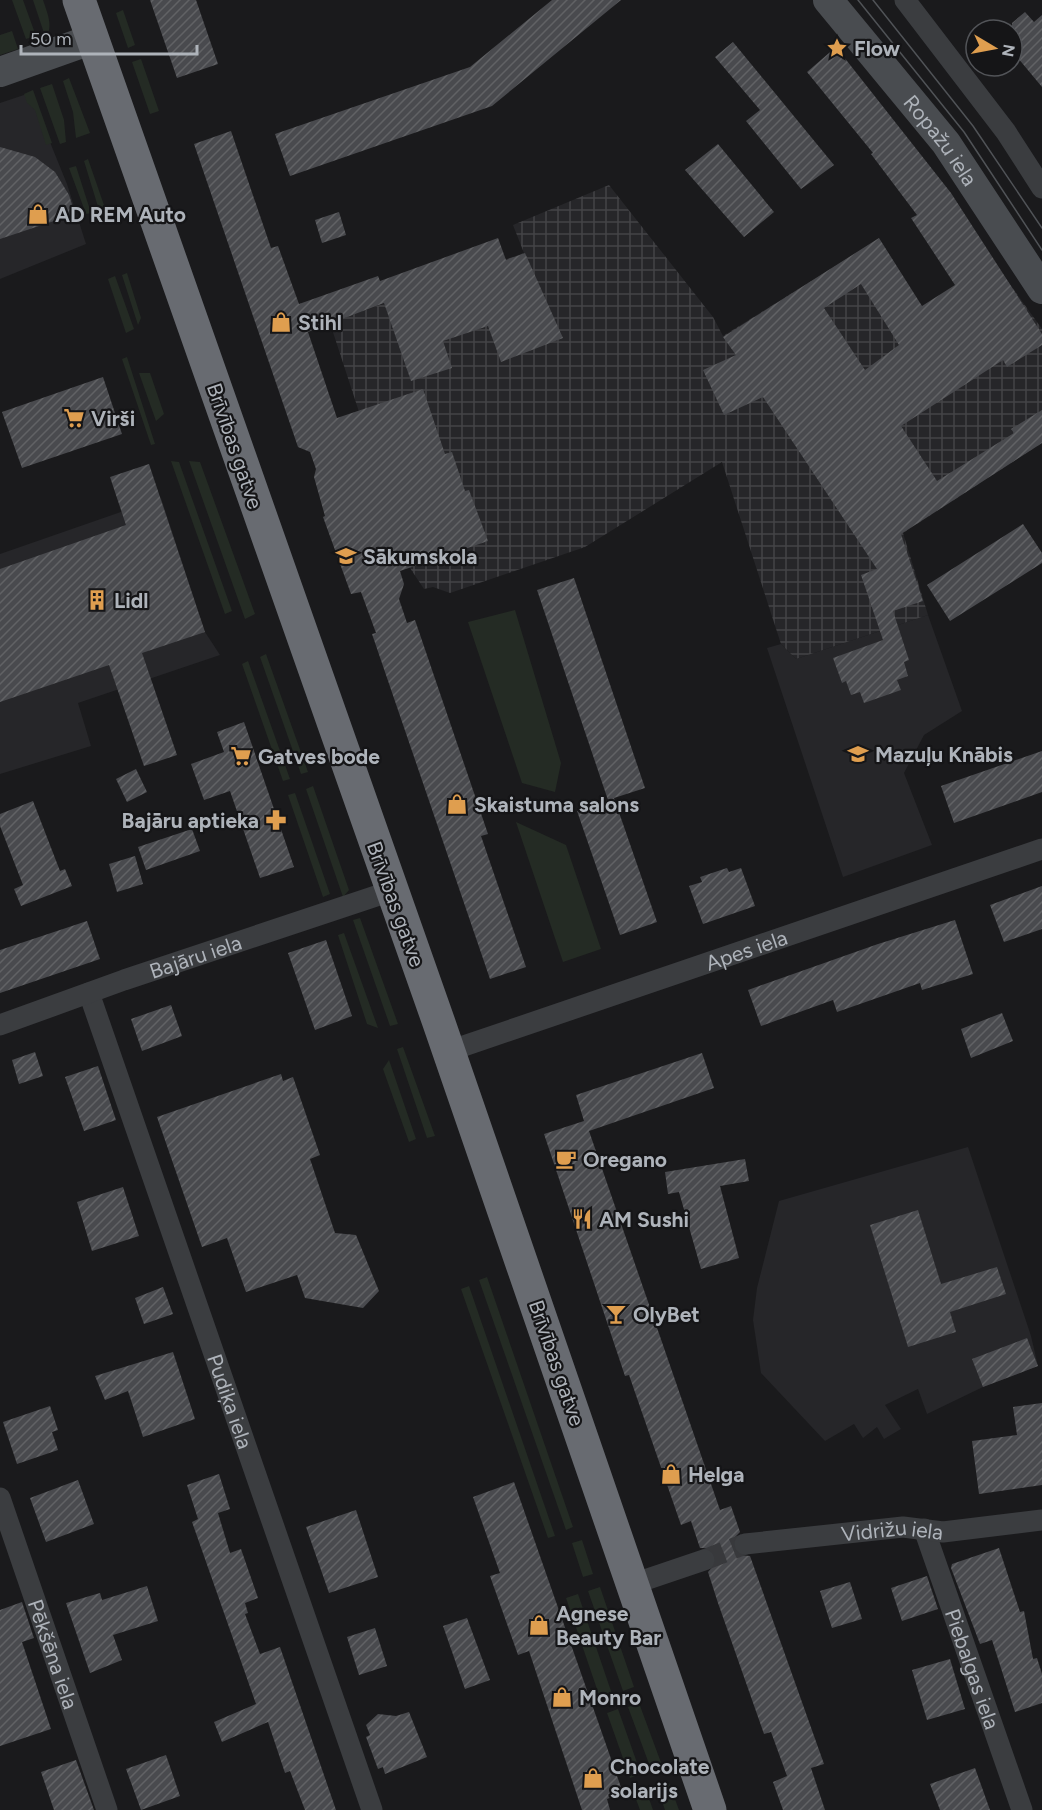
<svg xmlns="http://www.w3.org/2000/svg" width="1042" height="1810" viewBox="0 0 1042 1810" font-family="Figtree,sans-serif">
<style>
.built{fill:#262629}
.industrial{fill:url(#industrial-grid)}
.green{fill:#242b24}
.building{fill:url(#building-hatch);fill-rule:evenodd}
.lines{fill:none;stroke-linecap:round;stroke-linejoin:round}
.street-tunnel{stroke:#38393c;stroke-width:21;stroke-dasharray:21 10;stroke-linecap:butt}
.street{stroke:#3b3d40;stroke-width:21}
.secondary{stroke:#494c50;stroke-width:30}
.highway{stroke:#686b71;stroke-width:33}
.tram{stroke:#505357;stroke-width:1.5}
.labels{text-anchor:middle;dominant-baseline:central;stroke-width:4.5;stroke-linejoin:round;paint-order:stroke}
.poi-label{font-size:21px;font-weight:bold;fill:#aeb3ba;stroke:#151517;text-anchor:start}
.street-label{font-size:21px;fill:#aeb3ba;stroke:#151517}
</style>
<defs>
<pattern id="industrial-grid" width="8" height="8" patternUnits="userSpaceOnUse" patternTransform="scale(1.5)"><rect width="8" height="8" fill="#262629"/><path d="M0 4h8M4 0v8" fill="none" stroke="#434346"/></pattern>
<pattern id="building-hatch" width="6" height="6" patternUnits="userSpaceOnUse" patternTransform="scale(1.5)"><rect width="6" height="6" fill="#494a4e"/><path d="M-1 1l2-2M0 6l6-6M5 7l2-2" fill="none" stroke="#616265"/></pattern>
</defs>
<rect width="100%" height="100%" fill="#1a1a1c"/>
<path class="built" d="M30,93L67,184L86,244L0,279V103Z
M161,498L205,632L220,655L78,703L91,746L0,774V554Z
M928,615L962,711L924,735L904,773L932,845L843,877L767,648L781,644L796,659Z
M968,1147L1031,1336L1038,1366L983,1387L927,1414L918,1389L885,1405L901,1429L884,1439L877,1427L863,1438L854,1424L825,1441L761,1373L753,1320L757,1288L779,1201Z"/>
<path class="industrial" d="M609,185L713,317L723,336L869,245L917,322L999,269L1042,329V443L903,533L928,615L796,659L781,644L722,462L585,547L450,593L433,587L424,589L410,568L330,323L524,253L513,225Z"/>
<path class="green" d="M12,0H23L36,36L26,39Z
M33,0H43C48,15 53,25 46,39Z
M123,10L135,45L128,48L116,13Z
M12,31L18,49L0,55V35Z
M141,59L159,111L150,114L132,62Z
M69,78L90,133L76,138L73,112L63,81Z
M52,84L64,120L66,142L60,144L40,88Z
M33,90L52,143L46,145L35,110L27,103L24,94Z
M88,159L105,208L99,210L84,161Z
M76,166L91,213L86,214L69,168Z
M127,273L141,318L138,325L122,275Z
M115,276L134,329L126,333L108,279Z
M127,357L155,444L151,445L122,359Z
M139,373H150L164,414L156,421Z
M171,461L179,462L232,611L225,614Z
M189,461L200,462L255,614L245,619Z
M515,610L561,763L555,792L522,783L468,622Z
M266,654L308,772L301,774L260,657Z
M248,661L290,779L283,781L242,664Z
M313,786L349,890L343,897L306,789Z
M295,793L330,894L323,897L288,795Z
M516,822L566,845L601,949L563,962Z
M360,918L398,1024L390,1026L353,920Z
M344,933L378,1028L367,1024L338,935Z
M403,1047L435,1136L427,1138L397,1049Z
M389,1060L416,1139L409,1142L383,1069Z
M487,1277L573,1527L566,1530L479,1280Z
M469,1286L555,1536L548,1538L461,1289Z
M582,1540L593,1574L583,1577L572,1543Z
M600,1587L634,1687L623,1691L588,1591Z
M578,1594L612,1694L600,1698L566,1598Z
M639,1703L663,1768L652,1772L628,1707Z
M618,1709L641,1774L630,1778L607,1713Z
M669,1783L679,1810H665L657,1787Z
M646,1790L653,1810H640L634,1794Z"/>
<path class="building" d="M150,0H196L218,64L177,78Z
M552,0H621L492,106L290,176L275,134L470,67Z
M1025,12L1034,22L1042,15V87L1012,51V23Z
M733,42L834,165L801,189L746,121L760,110L715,57Z
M836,47L951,193L1042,334V345L1007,367L1003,360L901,426L937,481L1014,433L1011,429L1042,410V443L901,534L923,601L893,611L909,660L904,662L908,676L897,680L901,690L864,703L860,692L851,695L846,681L842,683L833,658L883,640L861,575L877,569L763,397L724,415L703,370L736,355L723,337L879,238L922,306L955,285L911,218L917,215L871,154L873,153L807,72ZM861,284L899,345L865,370L824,308Z
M231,131L271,248L278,246L299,304L378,276L380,281L498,238L506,260L525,253L563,338L501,362L488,326L443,341L452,368L411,381L384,303L308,332L337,418L423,389L445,454L452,452L465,491L469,490L488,541L400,571L404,584L399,599L407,623L415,620L488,834L481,836L526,967L490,979L372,634L376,633L361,592L351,594L323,517L325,516L314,477L316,469L310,452L298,447L194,144Z
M718,144L774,212L744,237L685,170Z
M0,147L35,157L55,172L69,195L75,214L0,239Z
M339,212L346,235L322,243L315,220Z
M103,377L122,434L22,468L2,412Z
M149,464L205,632L142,653L177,755L144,766L109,665L0,702V569L126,525L110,477Z
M1023,524L1042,553V563L950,621L927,585Z
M574,578L645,788L614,798L657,922L620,935L577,811L608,800L537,590Z
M244,722L294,867L260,878L230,791L204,800L191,764L224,752L217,732Z
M1042,751V792L954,823L941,786Z
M136,769L147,792L127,802L116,779Z
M33,801L60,871L65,869L72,886L21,906L14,889L23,885L0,826V814Z
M192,829L200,851L146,870L138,847Z
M135,856L143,884L117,892L109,864Z
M727,868L729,872L741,868L755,906L703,924L689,886L702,882L700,877Z
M1042,886V929L1004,942L990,905Z
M955,920L973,974L922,990L920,983L837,1012L833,1000L761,1026L748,990L878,944Z
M87,921L100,959L0,993V950Z
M326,940L352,1016L315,1030L288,953Z
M171,1005L182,1036L142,1051L131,1019Z
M1002,1013L1013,1041L971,1058L961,1029Z
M35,1052L43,1076L19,1084L12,1060Z
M702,1053L714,1088L589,1131L720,1510L731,1506L740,1532L734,1538L732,1546L739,1555L750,1556L824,1764L811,1768L825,1810H783L773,1782L787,1776L771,1732L764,1734L718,1603L708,1572L716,1563V1555L707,1548H700L691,1521L681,1525L629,1375L625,1376L544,1134L584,1121L576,1095Z
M98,1066L116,1120L84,1131L65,1077Z
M281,1074L283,1081L293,1077L320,1155L310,1159L335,1233L356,1235L379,1291L363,1308L305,1298L297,1275L246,1292L227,1238L202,1247L157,1117Z
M745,1159L749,1181L720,1186L739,1258L701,1269L679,1192L668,1194L665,1172Z
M123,1187L139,1236L92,1251L77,1202Z
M918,1210L941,1284L997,1267L1006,1294L950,1312L956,1332L908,1347L870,1225Z
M163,1287L173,1314L144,1324L135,1298Z
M1027,1338L1038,1366L983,1387L972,1359Z
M173,1352L195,1419L143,1437L128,1391L105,1400L95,1376Z
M1042,1403V1485L979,1494L972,1441L1017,1435L1013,1407Z
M50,1406L58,1430L52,1432L58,1450L17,1464L3,1422Z
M219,1474L230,1509L218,1513L230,1553L241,1549L258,1598L245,1603L248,1613L245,1614L260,1654L280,1647L336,1810H305L290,1771L285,1773L268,1722L222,1742L214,1722L256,1704L192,1522L198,1519L187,1485Z
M78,1480L94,1524L46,1542L30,1498Z
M514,1482L623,1793L607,1799L610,1810H582L529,1651L518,1655L490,1576L500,1573L473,1497Z
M356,1510L378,1577L329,1593L306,1527Z
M999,1548L1020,1612L1024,1611L1033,1659L1037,1658L1042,1674V1703L1015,1712L992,1640L980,1644L951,1568L952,1564Z
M927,1576L938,1609L902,1621L891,1588Z
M850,1582L862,1619L832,1628L820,1591Z
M147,1586L158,1621L113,1635L122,1660L90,1673L66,1603L100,1593L102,1600Z
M22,1602L34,1638L22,1642L51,1729L0,1746V1610Z
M467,1618L490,1680L465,1689L443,1626Z
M375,1628L387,1666L359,1675L347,1637Z
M950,1659L965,1709L927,1720L912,1670Z
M409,1712L427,1757L385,1774L383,1767L378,1769L366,1737L370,1735L366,1725L378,1714L396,1716Z
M166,1755L180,1796L141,1810L126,1769Z
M76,1760L94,1810H54L41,1772Z
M975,1768L990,1810H940L930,1784Z"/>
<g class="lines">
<path class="street-tunnel" d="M704,1560L745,1544"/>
<g class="street">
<path d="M905,0L1006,132L1042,188"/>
<path id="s1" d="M89,993L372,1810"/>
<path id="s2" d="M0,1025L124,980L391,891"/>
<path id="s3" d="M449,1051L1042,849"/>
<path id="s4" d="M0,1498L107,1810"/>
<path id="s5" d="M924,1529L1022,1810"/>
<path id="s6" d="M745,1544L903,1527L943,1532L1042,1520"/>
<path d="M633,1584L704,1560"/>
</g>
<g class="secondary">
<path id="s7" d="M828,0L946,143L1042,289"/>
<path d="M0,72L93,39"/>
</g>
<path class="highway" d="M79,0L439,1023L710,1810"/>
<path class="tram" d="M858,0L964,132L1042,250
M873,0L973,126L1042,228"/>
</g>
<defs>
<g id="sight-bare" transform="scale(1.62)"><path d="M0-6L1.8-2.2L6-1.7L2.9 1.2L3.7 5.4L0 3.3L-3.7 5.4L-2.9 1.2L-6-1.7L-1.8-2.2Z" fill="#df9e4f" stroke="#151517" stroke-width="2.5" paint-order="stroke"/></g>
<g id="shop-bare" transform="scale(1.62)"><path d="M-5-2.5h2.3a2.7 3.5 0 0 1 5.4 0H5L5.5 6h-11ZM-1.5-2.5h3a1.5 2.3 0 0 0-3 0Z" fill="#df9e4f" stroke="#151517" stroke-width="2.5" paint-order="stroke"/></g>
<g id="supermarket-bare" transform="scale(1.62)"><path d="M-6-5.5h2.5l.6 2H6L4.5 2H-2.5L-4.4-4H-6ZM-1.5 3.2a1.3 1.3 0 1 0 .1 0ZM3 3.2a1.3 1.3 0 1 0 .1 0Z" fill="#df9e4f" stroke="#151517" stroke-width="2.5" paint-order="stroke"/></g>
<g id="school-bare" transform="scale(1.62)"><path d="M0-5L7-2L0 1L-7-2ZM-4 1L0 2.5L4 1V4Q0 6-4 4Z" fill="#df9e4f" stroke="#151517" stroke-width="2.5" paint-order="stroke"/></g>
<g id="building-bare" transform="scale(1.62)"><path d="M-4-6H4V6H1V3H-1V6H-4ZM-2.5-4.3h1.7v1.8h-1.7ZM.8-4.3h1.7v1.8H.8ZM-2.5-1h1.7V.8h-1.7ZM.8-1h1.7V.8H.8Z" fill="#df9e4f" stroke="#151517" stroke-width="2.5" paint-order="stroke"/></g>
<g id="pharmacy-bare" transform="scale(1.62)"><path d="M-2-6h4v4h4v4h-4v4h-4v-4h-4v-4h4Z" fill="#df9e4f" stroke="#151517" stroke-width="2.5" paint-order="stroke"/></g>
<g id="cafe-bare" transform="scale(1.62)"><path d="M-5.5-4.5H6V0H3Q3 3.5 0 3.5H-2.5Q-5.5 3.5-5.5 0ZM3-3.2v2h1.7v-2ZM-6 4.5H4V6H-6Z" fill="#df9e4f" stroke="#151517" stroke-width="2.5" paint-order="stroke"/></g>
<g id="restaurant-bare" transform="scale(1.62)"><path d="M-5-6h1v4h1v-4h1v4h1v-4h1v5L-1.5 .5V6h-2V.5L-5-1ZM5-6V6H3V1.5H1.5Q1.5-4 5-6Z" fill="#df9e4f" stroke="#151517" stroke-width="2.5" paint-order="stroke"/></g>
<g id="bar-bare" transform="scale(1.62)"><path d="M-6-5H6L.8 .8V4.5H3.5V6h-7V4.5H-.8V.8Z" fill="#df9e4f" stroke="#151517" stroke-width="2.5" paint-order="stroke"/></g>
</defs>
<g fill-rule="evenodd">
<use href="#sight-bare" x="837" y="48"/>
<use href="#shop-bare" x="38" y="214"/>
<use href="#shop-bare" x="281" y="322"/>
<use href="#supermarket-bare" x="74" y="418"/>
<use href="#school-bare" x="346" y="556"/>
<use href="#building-bare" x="97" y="600"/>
<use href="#school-bare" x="858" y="754"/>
<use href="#supermarket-bare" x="241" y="756"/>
<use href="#shop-bare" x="457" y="804"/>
<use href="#pharmacy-bare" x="276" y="820"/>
<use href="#cafe-bare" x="566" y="1159"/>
<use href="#restaurant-bare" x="582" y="1219"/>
<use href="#bar-bare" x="616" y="1314"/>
<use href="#shop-bare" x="671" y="1474"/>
<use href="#shop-bare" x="539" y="1625"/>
<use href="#shop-bare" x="562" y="1697"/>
<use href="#shop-bare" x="593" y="1778"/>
</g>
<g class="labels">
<g class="poi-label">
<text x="854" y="48">Flow</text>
<text x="55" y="214">AD REM Auto</text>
<text x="298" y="322">Stihl</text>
<text x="91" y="418">Virši</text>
<text x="363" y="556">Sākumskola</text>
<text x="114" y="600">Lidl</text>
<text x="875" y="754">Mazuļu Knābis</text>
<text x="258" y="756">Gatves bode</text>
<text x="474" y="804">Skaistuma salons</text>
<text x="259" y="820" text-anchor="end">Bajāru aptieka</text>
<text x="583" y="1159">Oregano</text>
<text x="599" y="1219">AM Sushi</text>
<text x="633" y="1314">OlyBet</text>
<text x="688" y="1474">Helga</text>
<text x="556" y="1613">Agnese<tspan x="556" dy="24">Beauty Bar</tspan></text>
<text x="579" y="1697">Monro</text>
<text x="610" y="1766">Chocolate<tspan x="610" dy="24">solarijs</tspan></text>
</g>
<g class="street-label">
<text stroke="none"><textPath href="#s7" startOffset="180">Ropažu iela</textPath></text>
<text transform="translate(235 446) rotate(71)">Brīvības gatve</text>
<text transform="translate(396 904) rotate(70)">Brīvības gatve</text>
<text stroke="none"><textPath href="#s3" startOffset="314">Apes iela</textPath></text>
<text stroke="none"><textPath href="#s2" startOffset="207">Bajāru iela</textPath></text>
<text transform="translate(557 1363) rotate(71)">Brīvības gatve</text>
<text stroke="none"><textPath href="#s1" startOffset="432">Pudiķa iela</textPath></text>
<text stroke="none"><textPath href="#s6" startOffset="148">Vidrižu iela</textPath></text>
<text stroke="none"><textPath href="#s4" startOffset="165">Pēkšēna iela</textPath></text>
<text stroke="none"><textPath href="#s5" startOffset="148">Piebalgas iela</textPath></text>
</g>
</g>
<g transform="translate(994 48) rotate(100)"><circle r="28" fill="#151517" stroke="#525458" stroke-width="1.5"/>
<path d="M0-4.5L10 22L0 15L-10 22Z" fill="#df9e4f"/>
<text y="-9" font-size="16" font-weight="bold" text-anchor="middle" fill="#aeb3ba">N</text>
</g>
<path d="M21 45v9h176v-9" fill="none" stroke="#aeb3ba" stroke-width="3"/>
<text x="30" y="45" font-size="18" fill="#aeb3ba" stroke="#151517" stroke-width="4.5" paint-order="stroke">50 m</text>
</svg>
